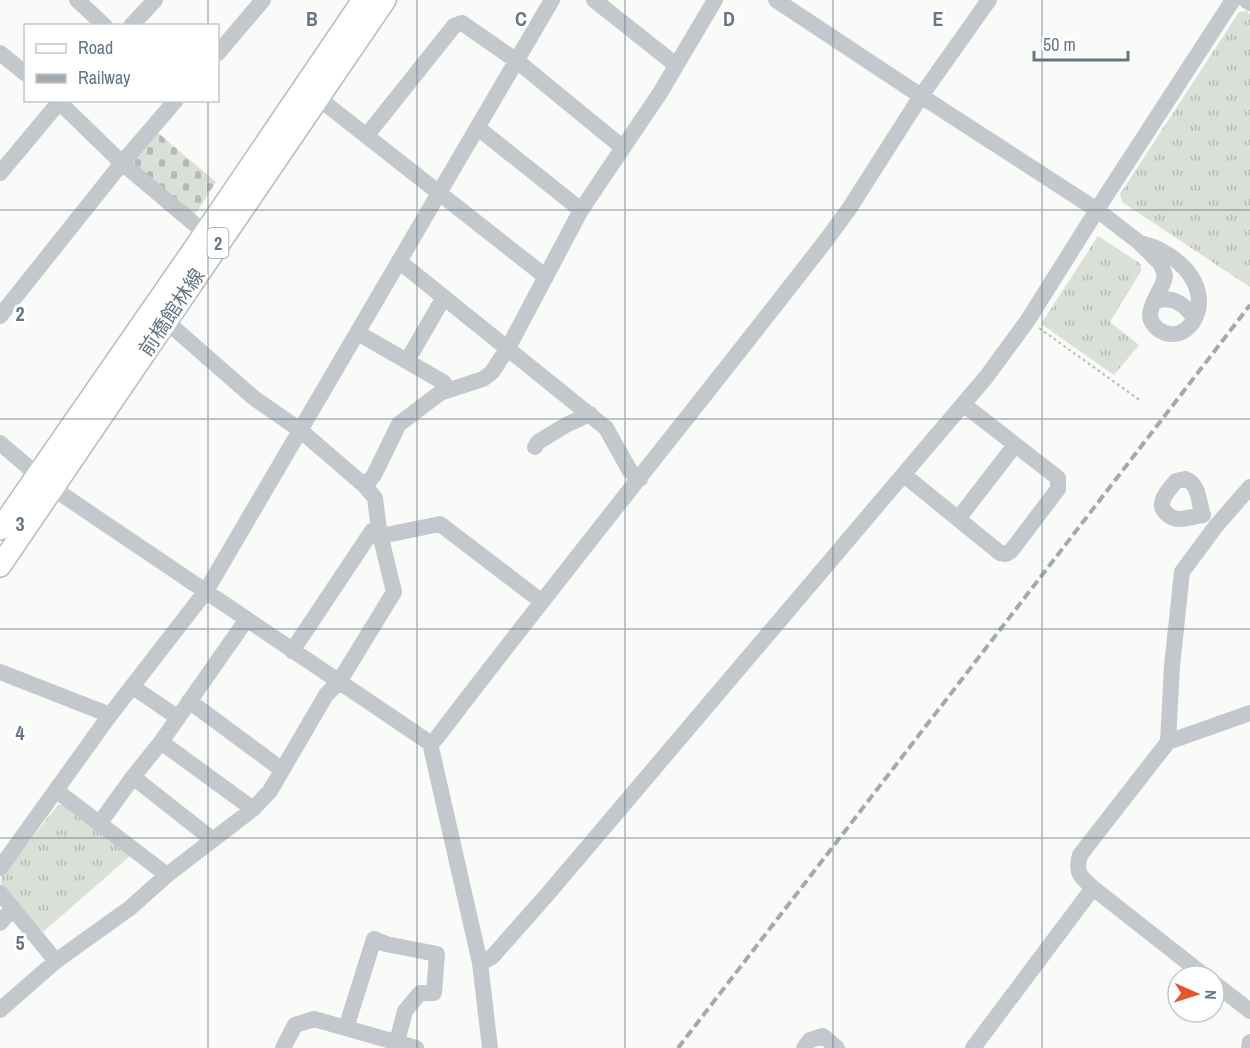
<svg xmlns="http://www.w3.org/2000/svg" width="1250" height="1048" viewBox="0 0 1250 1048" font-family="'Archivo Narrow','Noto Sans JP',sans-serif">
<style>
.grass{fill:url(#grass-tufts)}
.cemetery{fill:url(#cemetery-stones)}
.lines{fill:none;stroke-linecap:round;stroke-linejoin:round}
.major-casing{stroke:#b5babe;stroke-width:24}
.path{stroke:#bbbfc2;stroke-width:2;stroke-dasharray:3 3;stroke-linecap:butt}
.minor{stroke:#c3c8cc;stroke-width:16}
.major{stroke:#fff;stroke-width:21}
.rail{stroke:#a2aab0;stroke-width:4;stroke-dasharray:9 4.5;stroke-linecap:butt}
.grid{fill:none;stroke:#657683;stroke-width:1.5;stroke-opacity:0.55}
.labels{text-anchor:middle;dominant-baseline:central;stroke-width:6;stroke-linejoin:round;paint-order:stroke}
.shield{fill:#fff;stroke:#939fa8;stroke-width:1.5}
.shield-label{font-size:18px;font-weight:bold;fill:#657683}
.street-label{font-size:20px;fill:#657683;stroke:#fff}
.grid-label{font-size:20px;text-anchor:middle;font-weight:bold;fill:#657683;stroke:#fff;stroke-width:6;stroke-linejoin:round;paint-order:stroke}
</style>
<defs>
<pattern id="grass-tufts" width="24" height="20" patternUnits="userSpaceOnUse" patternTransform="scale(1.5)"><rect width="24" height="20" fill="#dadfd7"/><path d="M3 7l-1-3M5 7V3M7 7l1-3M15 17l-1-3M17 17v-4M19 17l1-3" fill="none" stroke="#b4b9b4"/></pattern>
<pattern id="cemetery-stones" width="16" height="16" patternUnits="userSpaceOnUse" patternTransform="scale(1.5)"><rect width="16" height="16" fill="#dadfd7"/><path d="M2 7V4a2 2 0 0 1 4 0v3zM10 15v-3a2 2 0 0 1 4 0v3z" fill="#b4b9b4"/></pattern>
</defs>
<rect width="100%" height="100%" fill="#fafaf8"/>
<path class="grass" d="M1247,11L1250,14V287L1122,202L1120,194L1239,12Z
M1098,236L1141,264V271L1110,322L1139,345L1114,375L1041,324Z
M58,805H64L130,856L43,932L1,887V877Z"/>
<path class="cemetery" d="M157,132L216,182L196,213H189L134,167L133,160Z"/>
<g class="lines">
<g class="major-casing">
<path id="major" d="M0,529L205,233L363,0
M0,566L385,0"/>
</g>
<path class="path" d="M1039,328L1141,401"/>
<path class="minor" d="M77,0L105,26
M594,0L676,65
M776,0L921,96L1097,210L1140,243
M1246,0L1250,3
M131,26L155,0
M0,53L26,74
M218,53L263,0
M317,97L546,277
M57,100L122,163L205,233
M478,128L581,210
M367,135L454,26L462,23L517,61L622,147
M0,173L61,100
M1140,243C1167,249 1198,271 1199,301C1199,323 1180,343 1159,330C1154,326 1150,321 1150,315C1151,301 1163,289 1165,276L1161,264Z
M400,262L606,428L630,471L640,479
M1154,302C1170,294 1186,304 1194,319
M0,316L122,163L176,100
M358,333L443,382L448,389
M407,361L444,297
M0,443L54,489L430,743L480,963L490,1048
M535,447L538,442L566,425L590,414
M904,475L1000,553L1006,554L1011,551L1058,489V478L963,404
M1185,479C1200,484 1198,502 1203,515C1195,516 1187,519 1179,519C1174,519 1170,517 1166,513C1155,503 1169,490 1176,481Z
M365,486L374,475L399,424L440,393L483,379L492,372L508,348L581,210L660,93L715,0
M958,519L1015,445
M381,536L440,524L541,601
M292,651L372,531L379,530
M0,672L110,715L0,868
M133,687L177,717
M189,701L281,769
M110,715L206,591L552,0
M161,742L253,809
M1168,742L1172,666L1182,572L1216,526L1250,487
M430,743L435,740C563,572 695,409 824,243L849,209L921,96L989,0
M133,777L161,742L247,619
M57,791L167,875
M99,824L133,777L213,840
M0,893L56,961
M0,923L13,908
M480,963L492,957L546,896L987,376L1028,320L1107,194L1233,0
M1205,976L1093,888C1080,876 1075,873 1080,855L1168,742L1250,713
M1214,983L1250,1011
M0,1010L56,961L130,908L167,875L253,809L270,791L326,695L339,682L394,592L379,530L375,498L365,486L300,430L254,398L175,329L164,322
M346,1028L374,939L386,944L437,954L434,993H420L405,1011L397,1042
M283,1048L295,1025L314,1019L416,1048
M804,1048L810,1040L823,1036L837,1048
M973,1048L1093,888
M1249,1048L1250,1042"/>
<use href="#major" class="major"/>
<path class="rail" d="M678,1048L1250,305"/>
</g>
<path class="grid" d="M208,0V26M417,0V1048M625,0V1048M833,0V1048M1042,0V1048M208,100V1048M0,210H1250M0,419H1250M0,629H1250M0,838H1250"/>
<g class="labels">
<rect class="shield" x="207.5" y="228" width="21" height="30" rx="4.5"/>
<g class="shield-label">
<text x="218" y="243">2</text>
</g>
<g class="street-label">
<text transform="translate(171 312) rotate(-56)">前橋館林線</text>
</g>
</g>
<g class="grid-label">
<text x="312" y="26">B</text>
<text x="521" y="26">C</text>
<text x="729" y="26">D</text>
<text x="938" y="26">E</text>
<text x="20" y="321">2</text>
<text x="20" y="531">3</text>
<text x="20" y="740">4</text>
<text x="20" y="950">5</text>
</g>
<rect x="24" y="24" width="195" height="78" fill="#ffffff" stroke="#c1c8cd" stroke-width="1.5"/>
<rect x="36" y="44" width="30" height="9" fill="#ffffff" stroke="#c1c8cd" stroke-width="1.5"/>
<text x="78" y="54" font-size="18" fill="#657683">Road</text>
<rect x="36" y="74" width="30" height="9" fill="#a2aab0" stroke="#c1c8cd" stroke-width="1.5"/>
<text x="78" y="84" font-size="18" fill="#657683">Railway</text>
<g transform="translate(1196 994) rotate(93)"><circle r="28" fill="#ffffff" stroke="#c1c8cd" stroke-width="1.5"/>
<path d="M0-4.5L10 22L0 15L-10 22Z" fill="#e4572e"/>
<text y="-9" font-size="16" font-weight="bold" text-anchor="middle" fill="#657683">N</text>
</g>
<path d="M1034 51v9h94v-9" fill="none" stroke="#657683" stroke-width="3"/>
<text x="1043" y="51" font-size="18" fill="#657683" stroke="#ffffff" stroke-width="4.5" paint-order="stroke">50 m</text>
</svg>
